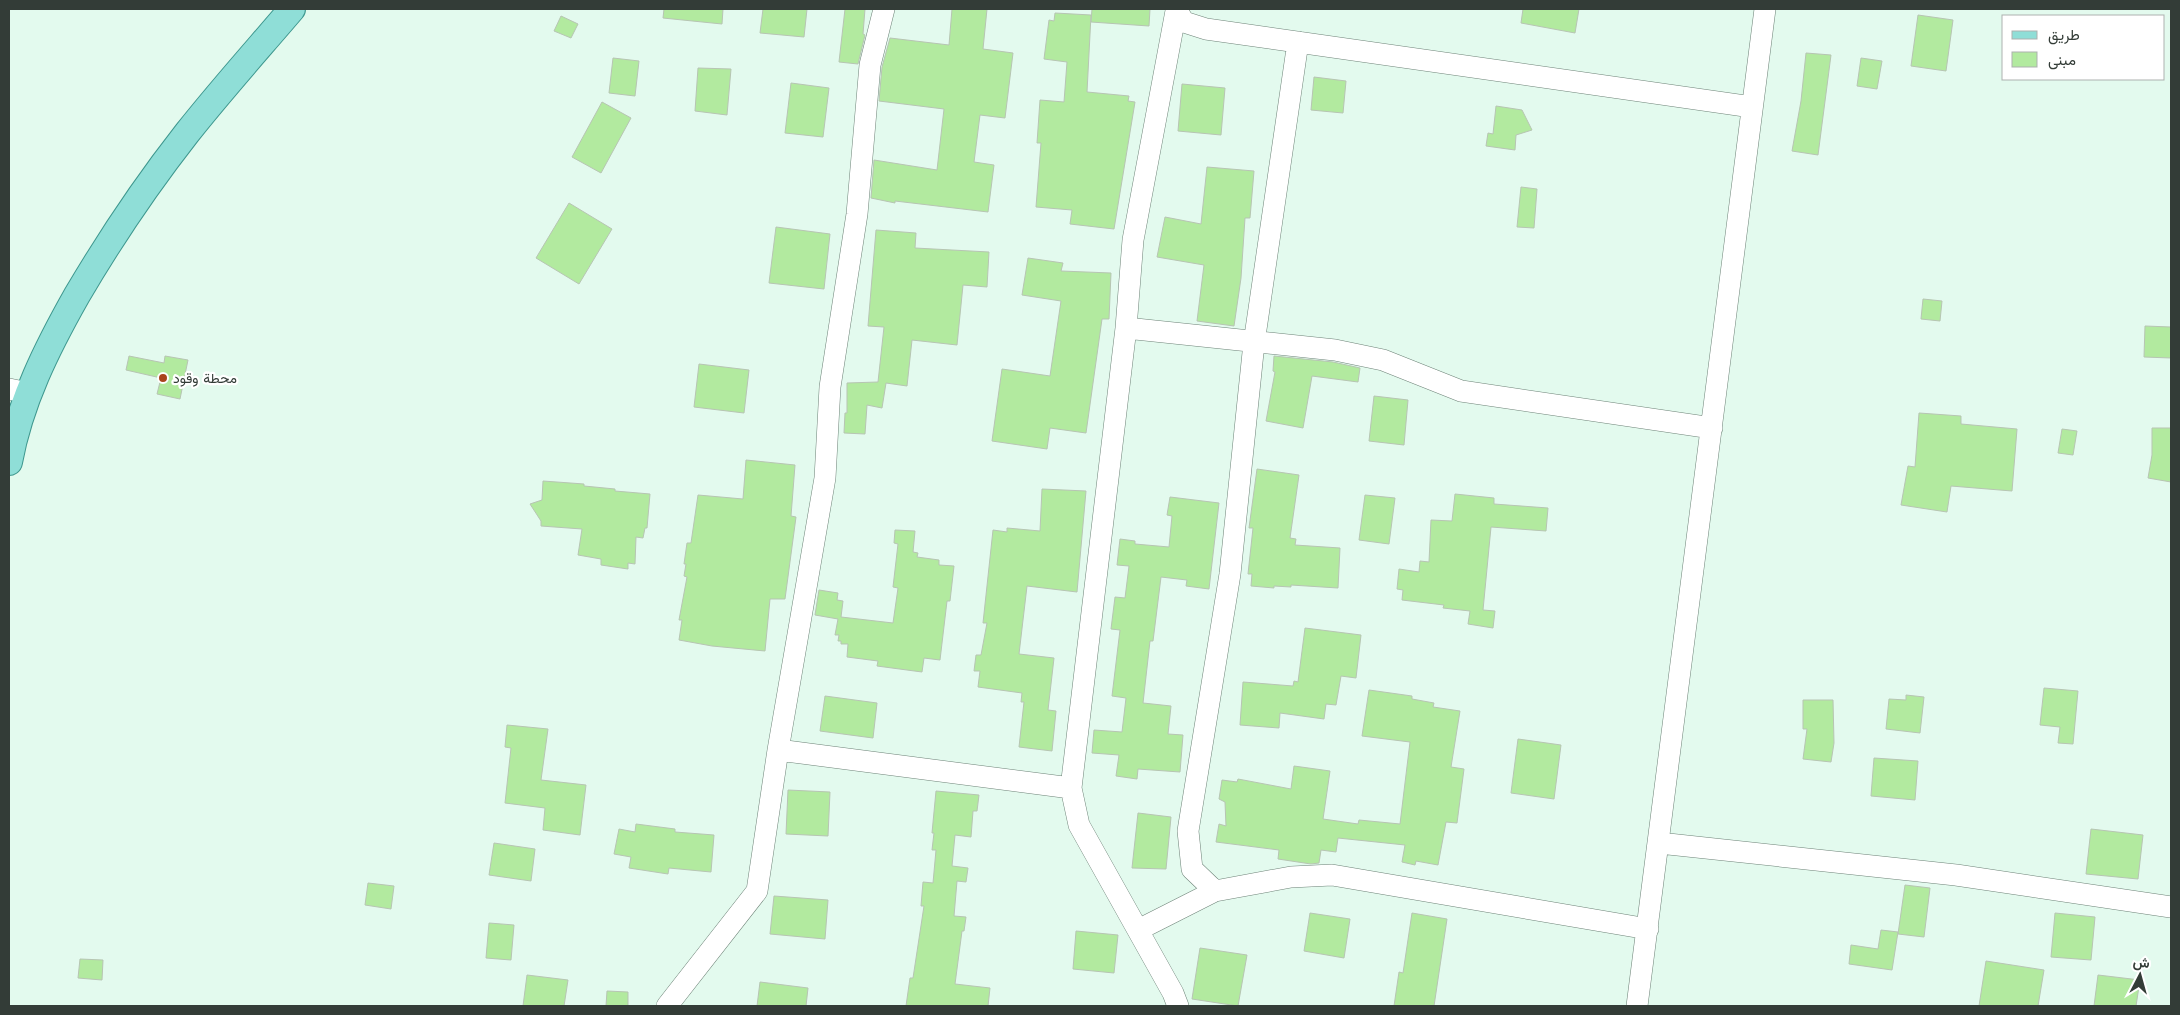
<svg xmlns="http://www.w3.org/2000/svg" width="2180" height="1015" viewBox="0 0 2180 1015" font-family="'Work Sans',Vazirmatn,sans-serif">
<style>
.building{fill:#b2ea9f;stroke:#b7c5b3}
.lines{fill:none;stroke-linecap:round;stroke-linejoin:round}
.minor-casing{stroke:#6e8378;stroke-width:22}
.major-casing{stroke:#3e978e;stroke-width:28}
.minor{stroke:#fff;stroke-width:21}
.major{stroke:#8fded7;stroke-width:26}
.poi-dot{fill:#a9431c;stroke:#fff;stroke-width:2}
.labels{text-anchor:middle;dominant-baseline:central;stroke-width:4.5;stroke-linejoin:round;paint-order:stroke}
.poi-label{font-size:14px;fill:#333c37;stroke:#fff;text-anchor:start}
</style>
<rect width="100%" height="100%" fill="#e3faee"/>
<path class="building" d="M664,9H723L722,24L663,18Z
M763,9H807L804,37L760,33Z
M845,9H865L863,34L865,35L858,64L839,62Z
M952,9H987L983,49L1013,53L1005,118L980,115L974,162L994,165L988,212L895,201V203L871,198L874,160L937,170L944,109L879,101L882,67L890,38L949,45Z
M1092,9H1150L1149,26L1091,22Z
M1523,9H1579L1575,33L1521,23Z
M1055,13L1091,15L1087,92L1129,96L1128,101L1135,102L1114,229L1070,224L1072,210L1036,207L1041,143H1037L1040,100L1064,102L1067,62L1044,59L1049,20L1054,21Z
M1918,15L1953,20L1946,71L1911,66Z
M561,16L578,24L571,38L554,31Z
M1806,53L1831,55L1818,155L1792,151L1801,101Z
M613,58L639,61L635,96L609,93Z
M1861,58L1882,61L1877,89L1857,86Z
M698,68L731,69L727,115L695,111Z
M1314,77L1346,81L1343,113L1311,110Z
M791,83L829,88L823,137L785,133Z
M1182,84L1225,88L1221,135L1178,131Z
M602,102L631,118L601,173L572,157Z
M1496,106L1522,110L1532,130L1516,135L1515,150L1486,146L1488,133L1493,134Z
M1207,167L1254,171L1250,218H1245L1241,278L1234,326L1197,321L1204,265L1157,257L1165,217L1201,224Z
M1521,187L1537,189L1534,228L1517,227Z
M569,203L612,229L579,284L536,258Z
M776,227L830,234L824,289L769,283Z
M876,230L916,233L915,248L989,252L987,287L963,285L957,345L912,340L907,386L886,383L882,408L867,405L865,434L844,433L845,413H847V383L878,382L884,327L868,326Z
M1028,258L1063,263L1061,271L1111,273L1109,319H1102L1086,433L1050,428L1047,449L992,441L1002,369L1050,376L1061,301L1022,295Z
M1923,299L1942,301L1940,321L1921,319Z
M2145,326L2171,327V358L2144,357Z
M129,356L164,363L165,356L188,360L180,399L157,394L161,378L126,370Z
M1274,356L1333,362L1360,368L1358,382L1312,376L1303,428L1266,421L1275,372L1273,371Z
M699,364L749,370L744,413L694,407Z
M1374,396L1408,400L1404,445L1369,441Z
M1919,413L1961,416V424L2017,429L2012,491L1951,486L1947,512L1901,505L1908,466L1915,467Z
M2152,428H2171V482L2148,478L2152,455Z
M2062,429L2077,431L2073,455L2058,453Z
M746,460L795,465L791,516L796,517L785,599H770L765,651L712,646L679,640L682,620H679L687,577L684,576L686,564H684L687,543H691L698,495L743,499Z
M1257,469L1299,475L1290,538L1296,539L1295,545L1340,548L1338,588L1291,585V587L1274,586V588L1251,586L1252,574H1248L1253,528H1249Z
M543,481L584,484V486L615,489V491L650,494L647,528H645L643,538L636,537L635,564L628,563V569L601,565V559L578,555L582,529L541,526V521L530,504L542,500Z
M1042,489L1086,491L1077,592L1027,586L1019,654L1054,658L1048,710L1056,711L1052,751L1019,747L1024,702H1021L1022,693L978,687L980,671H974L976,655H981L987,623H983L993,530L1007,532V528L1040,531Z
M1455,494L1494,498V504L1548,508L1546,531L1491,527L1483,610L1495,611L1493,628L1468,624L1470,611L1443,608L1444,605L1402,600L1403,590L1397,589L1399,569L1419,572L1420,561L1429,562L1431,520L1452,521Z
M1365,495L1395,498L1389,544L1359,540Z
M1170,497L1219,503L1209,589L1186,586L1187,580L1161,577L1153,641H1150L1143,703L1171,706L1168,734L1183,735L1180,772L1138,769L1137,779L1116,776L1119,755L1092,753L1094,730L1122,732L1126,698L1112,696L1120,630L1111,629L1115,597L1125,598L1129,566L1117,565L1120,539L1135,541V544L1169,547L1172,516L1167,515Z
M895,530L915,531L913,552L918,553L917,557L939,560V565L954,566L950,601H947L940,660L924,658L922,672L877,666L878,661L847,657L848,644H841V641H838L839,635H835L838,619L815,615L819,590L838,593L837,600L843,601L841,617L893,623L898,588L893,587L898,544L894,543Z
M1305,628L1361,635L1356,678L1341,676L1336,705L1326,704L1324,719L1280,713L1279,728L1240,725L1243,682L1293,686L1294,681L1298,682Z
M2044,688L2078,691L2073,744L2058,743L2060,727L2040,725Z
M1369,690L1412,696V699L1434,703L1433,707L1460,711L1451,767L1464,769L1457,823L1446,822L1438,865L1416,861L1415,865L1402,862L1405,845L1338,838L1336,852L1321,850L1319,863L1311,864L1278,859L1279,850L1216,842L1219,824L1226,826L1225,802L1219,799L1222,780L1237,782L1238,779L1291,789L1294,766L1330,771L1323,819L1358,824L1359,820L1400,824L1410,742L1362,736Z
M1906,695L1924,697L1920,733L1886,729L1889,699L1906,700Z
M825,696L877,703L873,738L820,731Z
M1803,700H1833L1834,743L1831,762L1803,759L1807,729H1803Z
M507,725L548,729L541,780L586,785L580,835L543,830L545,808L505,803L511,748L505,747Z
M1518,739L1561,745L1554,799L1511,793Z
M1874,758L1918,761L1915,800L1871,796Z
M788,790L830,792L828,836L786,834Z
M936,791L979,795L977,811H973L971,837L955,835L952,866L968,868L966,882L957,881L954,916L966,917L964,931H962L955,984L990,988L988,1006H906L910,978H913L924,906H921L923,882L933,883L936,850H932L934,833H932Z
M1138,813L1171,817L1166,869L1132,868Z
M636,824L675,829V832L714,835L711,872L669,868L668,874L629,868L631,857L614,854L619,829L635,832Z
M2091,829L2143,835L2138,879L2086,874Z
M494,843L535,849L531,881L489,875Z
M368,883L394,886L391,909L365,905Z
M1905,885L1930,888L1924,937L1898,934Z
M774,896L828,900L825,939L770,934Z
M1310,913L1350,919L1344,958L1304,951Z
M1412,913L1447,919L1434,1006H1394L1399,972L1403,973Z
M2055,913L2095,917L2091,960L2051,957Z
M489,923L514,925L511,960L486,958Z
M1881,930L1898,932L1892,970L1849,964L1851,945L1878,949Z
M1076,931L1118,935L1114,973L1073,969Z
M1200,948L1247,955L1238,1006L1192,999Z
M80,959L103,960L102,980L78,978Z
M1986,961L2044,970L2038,1006H1979Z
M527,975L568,980L564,1006H523Z
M2098,975L2140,980L2136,1006H2094Z
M760,982L808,988L806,1006H757Z
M607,991L628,992V1006H606Z"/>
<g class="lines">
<g class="minor-casing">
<path id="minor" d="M1176,9L1184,22L1206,29L1752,107
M1176,11L1133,240L1126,328L1071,788L1079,825L1173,993L1178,1006
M1298,42L1254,343L1230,574L1188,831L1192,869L1215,891L1291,877L1332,875L1648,929
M1126,328L1335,350L1383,360L1461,391L1712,428
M9,389L28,393
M778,750L1071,788
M1659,843L1956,875L2171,907
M1138,930L1215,891
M667,1006L757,891L778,750L825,478L830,387L857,214L870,65L884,9
M1637,1006L1765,9"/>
</g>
<g class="major-casing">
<path id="major" d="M9,462C20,402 47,348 77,295C110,239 147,184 187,133C221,90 257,50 292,9"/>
</g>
<use href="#minor" class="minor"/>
<use href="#major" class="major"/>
</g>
<circle class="poi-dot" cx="163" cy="378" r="5"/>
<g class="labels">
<g class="poi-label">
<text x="173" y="378">محطة وقود</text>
</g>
</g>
<rect width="2180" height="1015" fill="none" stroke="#333c37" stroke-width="20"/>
<rect x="2002" y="15" width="162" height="65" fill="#ffffff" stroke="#adb1af"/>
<rect x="2012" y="31" width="25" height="8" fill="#8fded7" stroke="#adb1af"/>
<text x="2048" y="40" font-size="15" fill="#333c37">طريق</text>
<rect x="2012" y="52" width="25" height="15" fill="#b2ea9f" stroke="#adb1af"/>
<text x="2048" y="65" font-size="15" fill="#333c37">مبنى</text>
<g transform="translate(2140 975) rotate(6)" stroke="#ffffff" stroke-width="4" paint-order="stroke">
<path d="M0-4L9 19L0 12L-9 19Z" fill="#333c37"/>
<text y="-8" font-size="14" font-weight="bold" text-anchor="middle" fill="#333c37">ش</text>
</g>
</svg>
